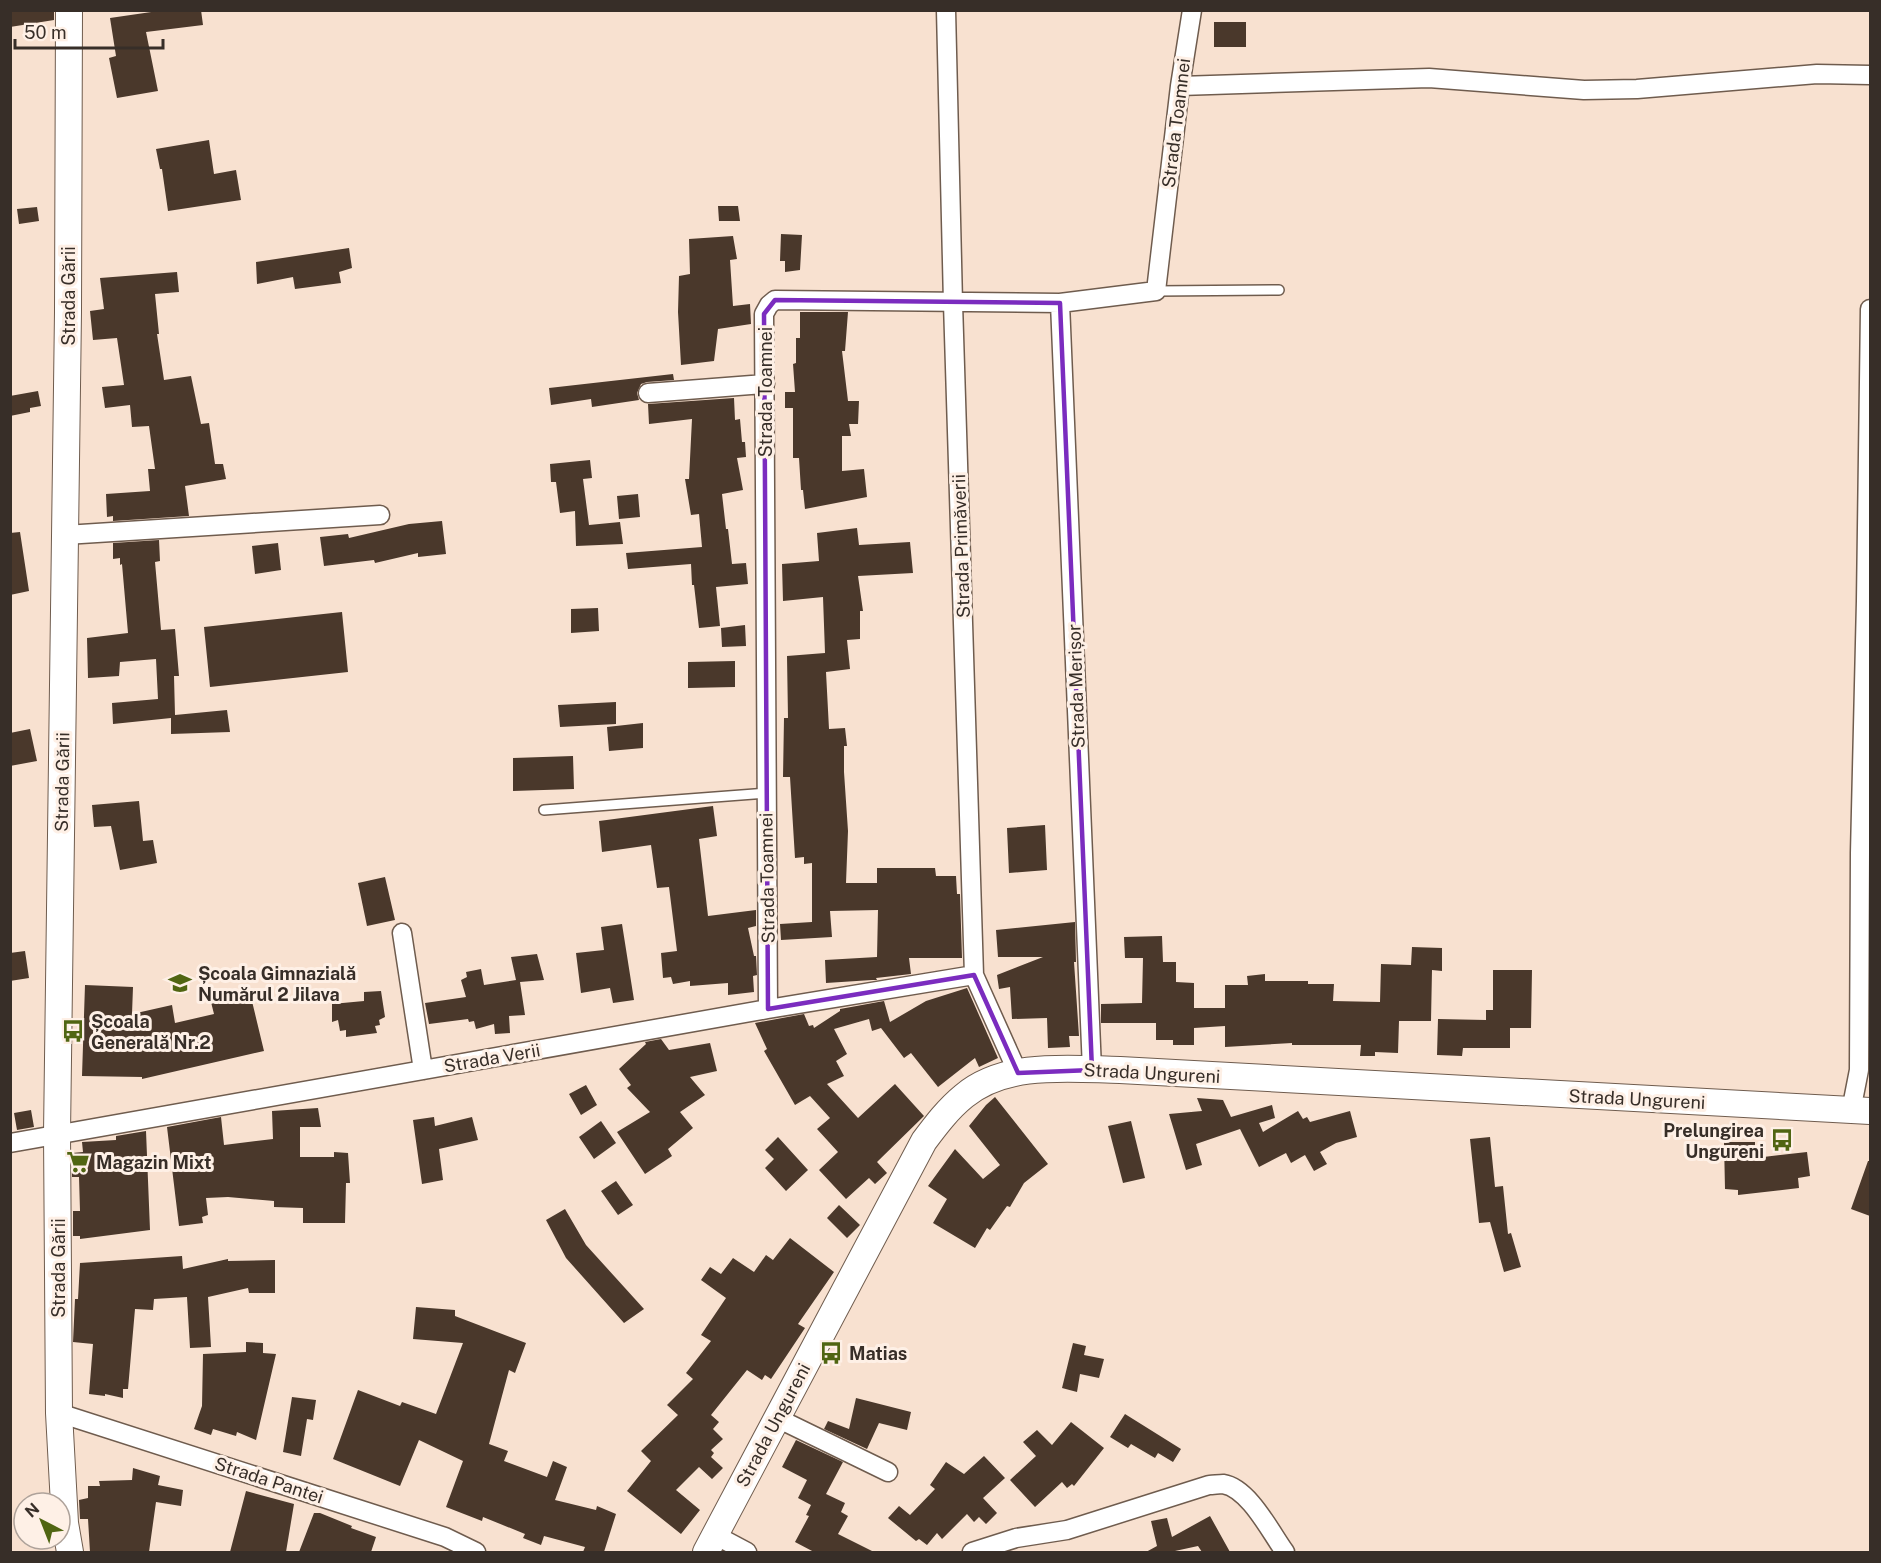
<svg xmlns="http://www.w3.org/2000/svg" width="1881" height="1563" viewBox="0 0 1881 1563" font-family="'Public Sans',sans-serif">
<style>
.building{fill:#4a382b}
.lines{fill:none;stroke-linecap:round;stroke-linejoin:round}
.service-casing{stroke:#6f5c4e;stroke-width:12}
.minor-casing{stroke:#6f5c4e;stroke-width:21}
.secondary-casing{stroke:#6f5c4e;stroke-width:28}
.service{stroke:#fff;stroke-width:9}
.minor{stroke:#fff;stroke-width:18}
.secondary{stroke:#fff;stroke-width:26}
.marked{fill:none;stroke:#7b2cbf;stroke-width:4.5;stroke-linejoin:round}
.labels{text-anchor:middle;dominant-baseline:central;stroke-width:6;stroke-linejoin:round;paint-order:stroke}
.street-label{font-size:18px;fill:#372e28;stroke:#fef0e6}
.poi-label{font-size:18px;font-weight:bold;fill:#372e28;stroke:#fef0e6;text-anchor:start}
</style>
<rect width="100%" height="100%" fill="#f8e1d0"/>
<path class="building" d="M10,10H54V20L10,27Z
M165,10H201L203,25L146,32L158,91L117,98L109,58L116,56L110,18Z
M1214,22H1246V47H1214Z
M209,140L214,174L236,170L241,200L168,211L162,169H160L156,149Z
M718,206H738L740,221H719Z
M37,207L39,221L19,224L17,209Z
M781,234L802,235L800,270L785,272V261H780Z
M733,236L737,259L730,260L733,306L750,304L751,324L718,329L714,361L681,365L678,312L679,276L690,274L689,239Z
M349,248L352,268L339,272L341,283L295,289L293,277L257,284L256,262Z
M177,272L179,292L155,294L159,334H157L164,380L191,376L201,424L209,423L215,464H223L226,479L185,486L189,516L113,521V516L107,517L106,494L150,491L148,469H155L149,426L132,427L130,405L105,408L102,387L124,385L117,338L93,340L90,311L104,309L100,278Z
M800,312H848L845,351H842L848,401H859L858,424H849L851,436H842V471L864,469L867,497L805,509L803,490H801L799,458H793V408H785V392H795L793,364L796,363V338H800Z
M673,374L674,380L647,382L641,384L637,393L639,400L592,407L591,399L551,405L549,388Z
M38,391L41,406L30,408V412L10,416V396Z
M734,398L735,420L740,419L742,442H745L746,457L737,458L743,490L722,494L726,529H728L732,564L746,563L748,584L716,587L720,626L699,628L694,585H692L691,564L628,569L626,553L702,547L699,514L691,515L685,479H689L692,419L649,424L648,404Z
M590,460L592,478L583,479L589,525L620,522L623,544L576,546L575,511L560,513L556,482H551L550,464Z
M638,494L640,517L619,519L617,496Z
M442,521L446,554L418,557V553L375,563L374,560L324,566L320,537L348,534L349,538L409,524Z
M857,528L859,545L910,542L913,573L858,576L863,611H860V639L847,640L850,669L826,672L829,729L845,728L847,746H844V772L848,831L846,883H877V868H935L936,876H956L957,894H960L962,958H909L911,974L876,978L877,980H872L826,983L825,960L877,957L878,910L830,911L832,937L781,940L780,924L812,922V863L804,864V857L795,858L790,777H783L784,718H788L787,656L825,653L823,597L783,601L782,564L819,561L817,533Z
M20,532L29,591L10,595V533Z
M159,540L160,561L155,562L161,630L175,629L179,676H174L175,715L227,710L230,732L171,734V718L113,724L112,703L158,699L156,659L120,662L119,676L88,678L87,638L128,633L122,564L120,565V558L113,559V543Z
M278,543L281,570L255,574L252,546Z
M598,608L599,631L571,633V609Z
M342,612L348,672L210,687L204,627Z
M745,625L746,646L722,647L721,628Z
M735,661V687L688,688V662Z
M616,702V724L560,727L558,705Z
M643,723V748L609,751L607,727Z
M30,729L37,761L10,766V733Z
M573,756L574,789L513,791V758Z
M139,801L143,841L153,840L157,863L120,870L111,826L94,827L92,805Z
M713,806L717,836L699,839L708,916L756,910V926L748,928L754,956H756L757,975L753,976L754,992L728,995V983L690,986V981L673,984L671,977L663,978L661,953L677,951L669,887L657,888L651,845L602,852L599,821Z
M1045,825L1047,870L1009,873L1007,828Z
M385,877L395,920L367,926L358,883Z
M1075,922L1076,962H1074L1079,1036H1069L1070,1047L1048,1048L1047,1018L1012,1019L1010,987L999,989L997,975L1043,957H998L996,930Z
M622,924L634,1000L613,1003L610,988L581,993L576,953L604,950L601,927Z
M1162,936L1163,962H1176V982L1194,983V1008H1225V985H1248L1247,976L1265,974V981H1308V984H1334L1333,1001L1380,1002L1381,964L1411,965L1412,947L1442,948V971L1432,970L1431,1021H1399L1398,1053L1375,1052V1056H1360L1361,1045H1292V1043L1225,1047V1026L1194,1028V1045H1173V1040H1156V1023H1101V1004L1142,1003L1143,958H1125L1124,937Z
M25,951L29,978L10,981V953Z
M537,954L544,980L520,982L525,1015L509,1016L510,1033L495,1034L494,1024L476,1029L474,1021L469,1022L468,1019L429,1024L425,1003L466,997L461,980L467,977L466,972L481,969L484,985L516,980L511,957Z
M1493,970H1532L1531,1028H1510V1048H1463L1462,1056L1437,1055L1438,1019L1486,1020V1010H1493Z
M85,985L133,987L132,1014L172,1005L175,1023L214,1014L211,1002L250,993L264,1051L142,1079V1077L82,1076Z
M967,988L998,1058L979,1067L975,1058L938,1087L911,1053L904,1058L881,1028L872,1031L869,1019L834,1029L847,1054L836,1061L844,1076L827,1084L858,1118L895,1084L924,1116L877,1162L887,1173L875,1184L869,1178L846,1199L819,1170L838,1152L817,1129L830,1118L810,1096L795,1105L764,1051L767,1049L755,1023L804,1014L809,1026L813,1025L814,1028L840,1011V1009L884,1001L890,1022L926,1001Z
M381,991L385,1017L379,1020L380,1025L375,1026L377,1033L346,1037V1030L340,1031L338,1020L332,1022V1004L364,1001V992Z
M661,1039L669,1050L710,1043L717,1071L690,1077L705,1095L680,1112L693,1128L668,1149L672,1156L645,1174L617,1132L650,1112L627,1088L631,1085L619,1069L646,1044L645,1042Z
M586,1085L597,1105L581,1115L569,1094Z
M995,1097L1048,1164L1024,1183L1010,1207L1007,1206L990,1230L987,1228L975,1248L933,1223L947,1199L928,1186L955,1149L983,1179L1000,1165L969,1126L986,1105Z
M1197,1098L1223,1100L1231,1117L1272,1105L1275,1118L1259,1123L1263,1132L1298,1111L1303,1119L1307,1117L1310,1122L1350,1111L1357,1137L1336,1143L1320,1152L1327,1164L1314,1171L1305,1155L1291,1163L1286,1153L1259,1167L1240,1129L1196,1144L1202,1165L1186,1170L1169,1114L1202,1111Z
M318,1108L321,1127H300V1157H334V1152L348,1153L350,1183H346L345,1223H303V1208L274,1207V1201L228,1197L206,1198L208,1215L202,1217L203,1223L179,1226L167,1127L221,1117L224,1145L273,1139L272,1111Z
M31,1110L34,1127L17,1130L14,1113Z
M434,1117L435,1126L472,1117L478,1140L439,1149L443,1180L422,1184L413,1120Z
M601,1121L616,1143L594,1159L579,1137Z
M1131,1121L1145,1178L1123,1183L1108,1126Z
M146,1131L150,1230L80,1239V1236H73V1211H80L79,1177H72V1153L83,1152L82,1142L116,1140V1136Z
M778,1137L808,1170L786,1191L765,1168L774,1159L765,1150Z
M1490,1137L1495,1187L1503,1186L1508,1234L1511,1233L1521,1267L1504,1272L1490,1222L1479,1223L1470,1139Z
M1724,1142H1755V1158L1807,1152L1810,1176L1798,1178L1799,1188L1738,1195V1190L1725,1189Z
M1868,1161H1870V1216L1851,1209Z
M616,1181L633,1205L618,1215L601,1191Z
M839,1205L860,1225L847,1238L827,1218Z
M565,1209L586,1245L644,1309L624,1323L566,1258L546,1220Z
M790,1238L834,1272L798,1324L805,1328L771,1379L765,1375L762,1380L747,1370L711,1415L719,1422L713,1429L723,1439L711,1450L714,1453L711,1457L723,1468L712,1479L699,1467L676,1490L700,1510L681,1534L627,1491L651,1461L641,1451L678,1415L667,1405L693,1379L686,1373L711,1341L701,1335L726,1298L701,1280L710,1267L721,1274L733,1258L754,1272L766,1255L773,1260Z
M182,1256L183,1269L228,1259V1261L275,1260V1293H249L248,1288L208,1297L211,1347L190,1348L187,1297L154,1299L153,1310L135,1309L128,1389H123V1398L105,1394V1396L89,1394L93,1344L73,1342L75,1299H78L80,1263Z
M416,1307L455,1310V1316L526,1343L515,1373L509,1370L489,1444L508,1451L504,1461L547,1477L553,1461L567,1467L555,1500L596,1510L597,1506L616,1514L604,1552H583L585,1547L544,1536L541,1545L523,1538L525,1534L483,1517L482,1521L446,1507L463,1461L419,1440L400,1486L333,1459L358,1390L400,1406L402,1402L436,1414L463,1343L413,1339Z
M246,1342L263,1343V1353L276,1354L256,1440L237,1432L236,1436L213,1429L211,1435L194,1429L202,1406L203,1354L246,1352Z
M1073,1343L1086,1346L1084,1355L1104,1359L1099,1378L1080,1374L1077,1392L1062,1388Z
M292,1397L316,1400L313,1420L307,1419L301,1456L283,1452Z
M856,1398L911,1412L907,1430L879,1423L867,1449L824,1429L828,1421L849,1429Z
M1125,1414L1181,1449L1173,1462L1158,1453L1155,1458L1131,1444L1128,1448L1110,1437Z
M1071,1422L1104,1448L1074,1486L1072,1484L1067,1488L1062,1482L1035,1507L1010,1480L1036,1456L1023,1442L1037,1430L1052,1445Z
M796,1440L843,1462L826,1494L845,1503L841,1512L848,1516L838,1534L874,1552H814L795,1542L809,1516L806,1515L811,1505L798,1498L807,1480L782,1467Z
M984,1456L1005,1478L983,1498L997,1513L986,1524L979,1517L974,1522L967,1514L942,1539L937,1533L927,1545L919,1539L916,1541L888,1518L899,1506L910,1515L935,1489L930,1485L946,1462L964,1474Z
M133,1468L160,1476L158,1485L183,1490L181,1506L156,1502L149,1552H90L88,1519H80L79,1500L88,1498V1486H100L99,1481L132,1480Z
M246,1491L294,1504L286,1552H230Z
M314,1513H320L352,1526L351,1528L376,1537L371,1552H299Z
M1210,1516L1230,1552H1202L1198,1546L1175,1551L1176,1552H1146L1157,1546L1151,1521L1167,1518L1172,1537Z"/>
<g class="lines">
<g class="service-casing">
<path id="service" d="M1156,291L1279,290
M544,810L766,793"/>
</g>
<g class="minor-casing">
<path id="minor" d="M946,10L953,303L974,975L1018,1073
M1180,86L1429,78L1584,90L1637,89L1817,74L1870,75
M1060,303L1092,1070
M648,393L765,384
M65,535L380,515
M402,933L423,1070
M768,1009L764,314L769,305L775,300L1060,303L1156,291L1180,86L1192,10
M1851,1111L1859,1070L1860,853L1866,601L1870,309
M10,1143L768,1009L974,975
M59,1413L445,1537L476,1552
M777,1418L888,1472
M715,1535L747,1552
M972,1552L1016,1538L1067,1530L1209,1485C1213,1485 1219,1484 1223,1484C1249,1488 1271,1533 1285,1552"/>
</g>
<g class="secondary-casing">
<path id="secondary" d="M69,10L68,312L57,1134L59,1413L65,1523L70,1552
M706,1552L924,1141C936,1125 948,1109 964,1096C1006,1061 1070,1069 1120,1070L1870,1111"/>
</g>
<use href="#service" class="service"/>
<use href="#minor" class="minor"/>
<use href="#secondary" class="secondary"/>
</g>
<path class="marked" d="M775,300L1060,303L1092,1070L1018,1073L974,975L768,1009L764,314Z"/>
<defs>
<g id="school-bare" transform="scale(1.8)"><path d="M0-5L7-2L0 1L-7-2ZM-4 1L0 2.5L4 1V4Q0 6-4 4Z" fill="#506512" stroke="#fef0e6" stroke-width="2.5" paint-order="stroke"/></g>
<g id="bus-bare" transform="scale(1.8)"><path d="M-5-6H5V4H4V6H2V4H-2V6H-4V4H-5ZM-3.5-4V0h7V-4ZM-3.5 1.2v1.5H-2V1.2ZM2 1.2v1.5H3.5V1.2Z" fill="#506512" stroke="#fef0e6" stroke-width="2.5" paint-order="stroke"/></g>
<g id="supermarket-bare" transform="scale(1.8)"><path d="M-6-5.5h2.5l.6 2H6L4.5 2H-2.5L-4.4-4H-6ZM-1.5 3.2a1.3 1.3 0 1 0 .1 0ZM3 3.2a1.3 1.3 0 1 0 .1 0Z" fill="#506512" stroke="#fef0e6" stroke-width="2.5" paint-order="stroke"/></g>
</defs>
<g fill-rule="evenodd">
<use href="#school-bare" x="180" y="983"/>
<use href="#bus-bare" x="73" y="1031"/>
<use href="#bus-bare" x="1782" y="1140"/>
<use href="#supermarket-bare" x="78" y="1162"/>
<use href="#bus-bare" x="831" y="1353"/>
</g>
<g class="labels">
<g class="street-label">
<text transform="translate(1176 123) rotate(-83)">Strada Toamnei</text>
<text transform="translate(68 296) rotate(-90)">Strada Gării</text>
<text transform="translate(765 392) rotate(-90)">Strada Toamnei</text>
<text transform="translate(961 546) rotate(-92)">Strada Primăverii</text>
<text transform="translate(1076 686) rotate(-92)">Strada Merișor</text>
<text transform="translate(62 782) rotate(-89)">Strada Gării</text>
<text transform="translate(767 878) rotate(-91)">Strada Toamnei</text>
<text transform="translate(492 1058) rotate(-10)">Strada Verii</text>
<text transform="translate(1152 1073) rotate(3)">Strada Ungureni</text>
<text transform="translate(1637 1099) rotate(3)">Strada Ungureni</text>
<text transform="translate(58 1268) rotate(-90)">Strada Gării</text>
<text transform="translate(773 1425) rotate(-62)">Strada Ungureni</text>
<text transform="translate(269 1480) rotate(18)">Strada Pantei</text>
</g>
<g class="poi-label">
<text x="198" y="973">Școala Gimnazială<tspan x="198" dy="21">Numărul 2 Jilava</tspan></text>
<text x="91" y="1021">Școala<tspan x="91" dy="21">Generală Nr.2</tspan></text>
<text x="1764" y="1130" text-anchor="end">Prelungirea<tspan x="1764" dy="21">Ungureni</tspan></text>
<text x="96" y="1162">Magazin Mixt</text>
<text x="849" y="1353">Matias</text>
</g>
</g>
<rect width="1881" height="1563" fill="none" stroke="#372e28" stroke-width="24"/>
<g transform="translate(42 1521) rotate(318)"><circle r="28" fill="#fef0e6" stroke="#aea29a" stroke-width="1.5"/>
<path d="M0-4.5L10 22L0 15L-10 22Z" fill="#506512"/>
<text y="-9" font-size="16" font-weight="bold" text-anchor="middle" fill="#372e28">N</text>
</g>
<path d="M15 39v9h148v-9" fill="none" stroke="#372e28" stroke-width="3"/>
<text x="24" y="39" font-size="18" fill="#372e28" stroke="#fef0e6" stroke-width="4.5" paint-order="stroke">50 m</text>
</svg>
